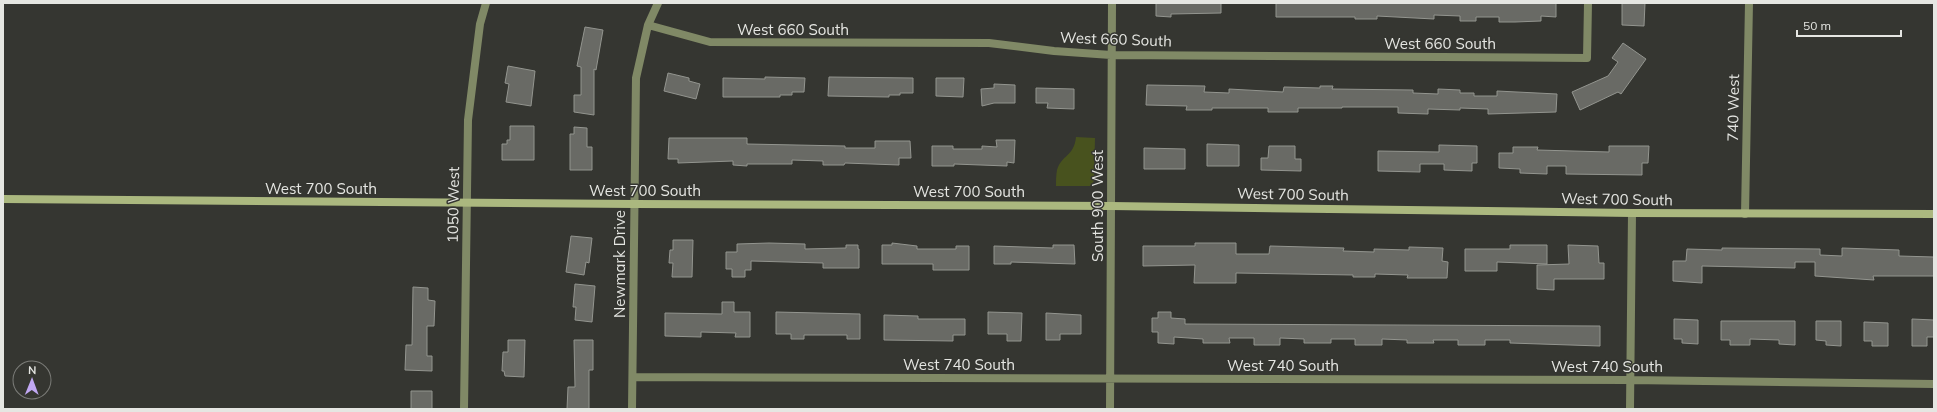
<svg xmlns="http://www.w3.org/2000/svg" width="1937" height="412" viewBox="0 0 1937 412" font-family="Mulish,sans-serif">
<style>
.green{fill:#48521e}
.building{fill:#696a65;stroke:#93958f}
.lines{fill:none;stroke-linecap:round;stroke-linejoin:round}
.street{stroke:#808966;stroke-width:8}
.secondary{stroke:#abb87f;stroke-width:8}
.labels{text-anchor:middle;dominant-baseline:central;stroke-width:3;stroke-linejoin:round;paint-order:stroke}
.street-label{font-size:15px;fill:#e5e6e2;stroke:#353631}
</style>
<rect width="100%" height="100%" fill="#353631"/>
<path class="green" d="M1076,137L1095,138L1094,181L1090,186H1056C1056,181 1056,175 1057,170C1062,154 1074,157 1076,137Z"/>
<path class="building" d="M1156,3H1221V13L1171,14V17L1156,16Z
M1276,3H1556V17L1541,16V21L1515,22H1499V17H1476V21H1460V16L1434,15V19L1377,16V19H1355V17H1276Z
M1622,3H1645L1644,26L1622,25Z
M585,27L603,30L596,70L594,69V115L574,112V95H581V67L577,66Z
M1623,43L1646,59L1621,94L1618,92L1580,110L1572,92L1608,76L1618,62L1612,58Z
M508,66L535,71L531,106L506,102L509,84L505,83Z
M668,73L689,78V81L700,84L696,99L664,91Z
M765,77L805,78L804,92H792V95H780V97H723V78L765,79Z
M829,77L913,78V93H900V95H889V97L828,96Z
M936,78H964L963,97L936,96Z
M994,84L1015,85V103H994L982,106L981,89L994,88Z
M1147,85L1205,86L1204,92L1229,93V89L1283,92L1284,87L1320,88V86H1333L1332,89L1413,90V93L1438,94V89L1460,90V93H1474V96H1497V91L1557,94L1556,112L1488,114V109L1460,108V110L1428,109V114L1398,113V107H1342V108H1298V112H1268V108H1212V110H1186L1187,106L1146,105Z
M1036,88L1074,89V109L1047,108L1048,103H1036Z
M510,126H534V160H502V144H507V140H510Z
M574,127L587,128V147H592V170H570V134H574Z
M669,138H747V144L845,146V148H875V141H910L911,158H899V165L845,163L844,165H823V161L792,160V164H747V166L733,165V161L678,163V159H668Z
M996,140H1015L1014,163L1007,162V166L954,164V166H932V146H953V149H982V146L997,147Z
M1207,144L1239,145V166H1207Z
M1439,145L1477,146V163H1472V171L1444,170V164H1420V172L1378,171V151L1439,152Z
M1269,146H1295V159H1301V171L1261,170V158H1268Z
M1609,146H1649L1648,163H1642V175L1566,174V166H1547V174L1520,173V169L1499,168V153H1513V147H1538L1537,150L1609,152Z
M1144,148L1185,149V169H1144Z
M571,236L592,238L589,263L586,262L584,275L566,272Z
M673,240H693L692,277H672L673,263H669L670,250H673Z
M769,243L805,244V249L846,248V245H858V249H859V268H823V263L751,261V270H745V277H732V269H726V252H737V244Z
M892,243L917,246V249H956V246H969V270H933V264H882V245H892Z
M1195,243H1236V254H1269L1270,246L1344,248L1343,251L1374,252V249L1409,250V247L1443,248L1442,261L1448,262L1447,278H1407L1408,275L1375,274V277H1353V275L1236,273V283H1194L1195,265L1143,266V246H1195Z
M1053,245H1074L1075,264L1011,262V264H994V246L1053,248Z
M1510,245H1547V264L1497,262V271H1465V249H1510Z
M1568,245L1598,246L1599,263H1604V279H1554V290L1537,289V265L1569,264Z
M1722,248L1820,249V255L1842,256V248L1899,250V256L1934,257V276H1873L1874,280L1815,276V262H1795V268L1702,266V283L1673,281V261H1686L1687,249L1722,250Z
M575,284L595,286L592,322L575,320L576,307H573Z
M413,287L428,288V300L435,301L434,326H427V356H432V371L405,370L406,345H412Z
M722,302H734V312H750V337H735L736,333L701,332V337L665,336V313L722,314Z
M776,312L860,314V339H847V335H804V339H791V334H776Z
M988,312L1022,313L1021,341H1007V334H988Z
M1158,312H1171V318L1185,319V324L1600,326V346L1510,343V340H1485V345H1458V340H1433L1434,343H1407V340L1382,339V345H1355V339H1331V343H1304V339L1280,338V345H1254V338H1229L1230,343H1203V339L1174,337V344L1158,343V332H1152V318H1158Z
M1046,313L1081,315V334H1060V340H1046Z
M884,315L918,316V319H965V335H953V341L884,340Z
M1674,319L1698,320V344L1682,343V339H1674Z
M1912,319L1934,320V337H1927V346H1912Z
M1721,321H1795V345L1779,344V340L1750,339V345H1730V340H1721Z
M1816,321H1841V346L1826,345V341L1816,340Z
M1864,322L1888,323V346H1872V341H1864Z
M508,340H525L524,377L505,376L504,371H502L503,352H508Z
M574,340H593V370H589V409H567L568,387H575Z
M411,391H432V409H411Z"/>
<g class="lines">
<path class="street" d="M648,25L710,42L989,43L1054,51L1111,55L1587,58L1588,3
M1745,214L1749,3
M633,377L1630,380L1934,384
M464,409L468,120L480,24L486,3
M632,409L636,78L648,25L658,3
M1110,409L1112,3
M1630,409L1632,213"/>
<path class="secondary" d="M3,199L634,204L1111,206L1632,213L1934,214"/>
</g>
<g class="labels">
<g class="street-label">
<text x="793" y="29">West 660 South</text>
<text transform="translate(1116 39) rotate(2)">West 660 South</text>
<text x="1440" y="43">West 660 South</text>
<text transform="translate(1733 108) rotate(-89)">740 West</text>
<text x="321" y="188">West 700 South</text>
<text x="645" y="190">West 700 South</text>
<text x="969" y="191">West 700 South</text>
<text transform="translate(1293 194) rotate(1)">West 700 South</text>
<text transform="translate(1617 199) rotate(1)">West 700 South</text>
<text transform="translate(453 205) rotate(-89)">1050 West</text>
<text transform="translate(1097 206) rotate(-90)">South 900 West</text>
<text transform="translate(619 264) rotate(-90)">Newmark Drive</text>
<text x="959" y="364">West 740 South</text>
<text x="1283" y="365">West 740 South</text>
<text x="1607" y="366">West 740 South</text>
</g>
</g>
<rect width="1937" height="412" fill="none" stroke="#e5e6e2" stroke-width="8"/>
<g transform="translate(32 380) rotate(1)"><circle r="19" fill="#353631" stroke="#7b7c78"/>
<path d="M0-3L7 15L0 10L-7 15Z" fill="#c1a8f3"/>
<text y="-6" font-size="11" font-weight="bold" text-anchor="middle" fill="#e5e6e2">N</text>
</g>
<path d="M1797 30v6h104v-6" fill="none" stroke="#e5e6e2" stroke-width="2"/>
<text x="1803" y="30" font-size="12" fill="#e5e6e2" stroke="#353631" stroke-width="3" paint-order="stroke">50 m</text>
</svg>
